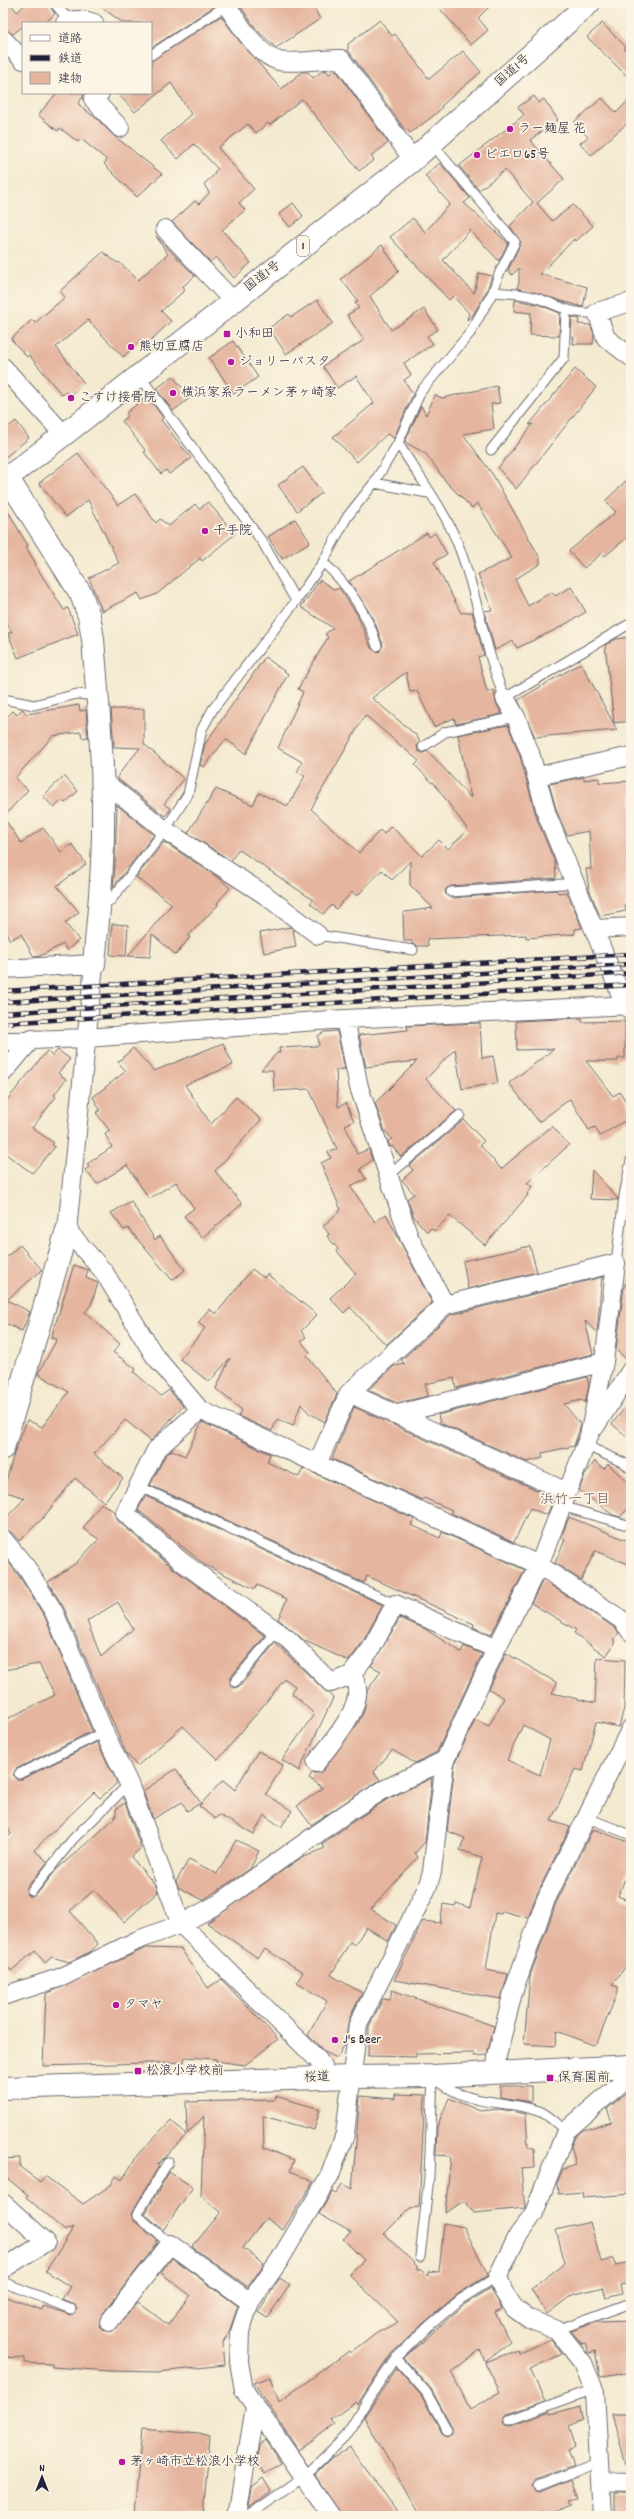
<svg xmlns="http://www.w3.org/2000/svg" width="634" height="2519" viewBox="0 0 634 2519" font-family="Dekko,'Klee One',sans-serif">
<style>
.building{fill:#e5b59f;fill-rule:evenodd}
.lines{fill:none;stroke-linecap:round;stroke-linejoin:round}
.lane-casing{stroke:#6c686f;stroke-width:11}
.street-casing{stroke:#6c686f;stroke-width:20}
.secondary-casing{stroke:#6c686f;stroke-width:24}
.highway-casing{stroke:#6c686f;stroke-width:24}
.lane{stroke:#fff;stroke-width:9}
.street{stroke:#fff;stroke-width:18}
.secondary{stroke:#fff;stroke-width:22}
.highway{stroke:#fff;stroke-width:22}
.rail-casing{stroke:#22223b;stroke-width:4.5}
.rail{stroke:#fcf5e5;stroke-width:3;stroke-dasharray:9;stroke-linecap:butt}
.poi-dot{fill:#b5179e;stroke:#fcf5e5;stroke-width:1.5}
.labels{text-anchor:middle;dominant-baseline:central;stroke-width:3.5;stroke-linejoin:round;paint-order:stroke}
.shield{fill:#fcf5e5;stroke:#63616e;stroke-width:1}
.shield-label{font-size:12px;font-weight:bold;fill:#22223b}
.street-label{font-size:13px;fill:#22223b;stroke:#fcf5e5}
.poi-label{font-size:13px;fill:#22223b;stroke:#fcf5e5;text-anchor:start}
.neighbourhood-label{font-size:14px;fill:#66555e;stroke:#fcf5e5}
</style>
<rect width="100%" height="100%" fill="#fcf5e5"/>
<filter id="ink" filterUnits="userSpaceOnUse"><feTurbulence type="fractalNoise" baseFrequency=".025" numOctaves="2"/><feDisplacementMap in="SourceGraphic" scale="8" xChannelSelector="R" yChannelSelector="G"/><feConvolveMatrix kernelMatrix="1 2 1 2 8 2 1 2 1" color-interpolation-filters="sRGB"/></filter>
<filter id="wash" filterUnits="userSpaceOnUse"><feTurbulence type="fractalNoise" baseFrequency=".012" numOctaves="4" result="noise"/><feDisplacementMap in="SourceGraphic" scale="16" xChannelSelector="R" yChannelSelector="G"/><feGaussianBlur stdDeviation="0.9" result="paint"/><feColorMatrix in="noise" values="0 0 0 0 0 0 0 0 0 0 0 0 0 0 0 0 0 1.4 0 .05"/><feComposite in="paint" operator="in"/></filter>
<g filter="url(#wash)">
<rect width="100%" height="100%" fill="#f4ead0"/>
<g id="blocks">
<path class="building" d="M3,3H10L17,12L27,3H48L55,14L45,23H23V26L13,34L3,29Z
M96,3H215V6L151,48V23H123Z
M238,3H308L310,7L313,6L320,19L276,48L257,30Z
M435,3H493L478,18L488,30L471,45Z
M221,16L241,43L281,89L302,72H308L313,78L322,71L326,70L329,74L336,70L388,143L371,156L374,160L359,171L302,99L270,125L268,123L256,133L248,124L218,148L254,189L239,203L245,210L222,230L251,263L234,278L216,257L210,262L172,222L195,201L199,204L209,193L204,184L215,174L214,172L218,169L194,144L178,159L161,141L191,114L171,83L135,112L117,93H151V61Z
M380,20L392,36L395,34L429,79L463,51L481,72L441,106L442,108L432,117L410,133L407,129L405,130L348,50V44Z
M602,23L626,47L624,49L631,55V80L587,37Z
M57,93H85L78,104L97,119L113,135L162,174L137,197L104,164L107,160L81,139L78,142L60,128L58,131L38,115Z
M534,96L539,103L544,99L558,120L530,140L564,179L537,203L552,221L573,205L593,226L576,241L574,239L540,274L587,287L583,307L517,288L519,283V268L512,275L508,270L521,242L510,226L533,202L505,170L479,190L459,166L524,115L518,107Z
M602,98L616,113L631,98V120L591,155L580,143L588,137L574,122Z
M440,163L470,198L464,203L508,243L499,261L470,230L443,260L474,293L479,273L492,276L487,290L474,314L467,320L469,313L453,296L449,300L390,237L413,218L425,232L450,204L425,176Z
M293,203L303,216L290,227L279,214Z
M156,236L195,276L183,286L185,290L161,311L171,321L147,344L142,339L123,357L88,320L56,347L84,383L70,396L66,392L62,395L29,355L27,357L11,339L32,320L35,323L65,297L60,291L103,252L117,263L119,262L138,280L168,254Z
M382,245L399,271L370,296L391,330L424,309L438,330L427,336L433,344L404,363L411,375L404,380L413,394L394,438L387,434L357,462L333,437L374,403L356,376L337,388L323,366L364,340L347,315L359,308L355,303L358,301L341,279Z
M317,300L333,323L286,354L269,328L289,314L291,317Z
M515,300L537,304L560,313L559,336L530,335L531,313L514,311Z
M572,317L580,319L578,324L590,325L594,334L593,344H573L574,337H571Z
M233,341L258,377L234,394L209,358Z
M575,369L596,387L516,489L498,468L533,424L529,425Z
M173,376L190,398L173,411L156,389Z
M497,386L500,403L491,404L494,429L463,434L493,475L540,558V564L515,579L528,606L550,593H553L555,596L571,587L586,612L557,629L517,648L513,641L495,650L484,611L492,610L478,574L512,558L477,503L472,508L447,483L426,454L405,442L421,406L426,415L435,395L442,398Z
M147,396L163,418L161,420L191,458L169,474L166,470L161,474L144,452L146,451L122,421L128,416L126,413Z
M16,421L29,438L3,459V431Z
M78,453L118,505L135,494L156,523L160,519L169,526L195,504L199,509L208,502L235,534L202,561L200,558L157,594L142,600L138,593L102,611L89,578L119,563L88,500L66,517L39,483Z
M303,467L322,493L297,511L278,485Z
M631,476V534L605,556L602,553L584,568L569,551L616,512L605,501Z
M3,503L28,546L26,547L36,564L35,565L64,610L68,608L78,634L18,658L8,633L12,632L3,617Z
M295,519L310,542L282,559L268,537Z
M427,533L429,537L435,533L447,554L434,562L461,613L472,612L484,655L478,657L487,692L494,690L496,703L502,714L456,724L454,718L434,727L417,691L410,692L406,672L372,698L416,735L420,742L417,745L418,751L423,753L428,751L471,798L458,735L508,725L520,756L537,819L555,863L556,878L451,886L446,889L445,893L451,898L556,890L558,893L567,892L582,928L575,929V934L526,938V935L427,939L428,946H418L412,944V941H404L403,914L405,912L433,908L410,885V861L392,880L382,870L357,896L352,892L336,909L332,905L323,914L310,903L313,900L238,849L231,861L188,833L216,789L253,805L259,793L288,806L305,776L297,772L302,762L278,748L303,692L298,689L328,637L325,634L333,628L301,607L320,580L335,590L339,588L357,614L371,648L379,652L383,645L374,620L349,581ZM365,715L419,761L415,765L432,783L433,782L468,830L448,849L439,840L422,856L391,826L384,834L380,830L359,853L311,809Z
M631,637V721L614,723L605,645L616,639Z
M265,657L288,674L246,754L226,739L204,767L200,765L205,744Z
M581,663L617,730L535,737L518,700Z
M79,705L80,711L86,710L88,737L82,738L81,732L53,736L15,778L28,790L3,817L21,843L43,828L61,852L72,844L86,864L57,886L79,912L65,923L79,940L67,950L63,944L40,956L34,957L21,934L10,940L7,934L3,937V721L13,711L17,715L22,709L27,714Z
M111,709H144V744L184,779L164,804L171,809L165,816L118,779V775L140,748L114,747Z
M64,776L78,791L65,803L62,800L54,808L43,796Z
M584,777V780L599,778V783L631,781V903L625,904L626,911L600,916L589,889L586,869H591L589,831L567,835L557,812L549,784Z
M117,805L154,835L113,887L115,864Z
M164,842L220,879L230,888L217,903L218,905L188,936L190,937L176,955L152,934L150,957L128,956L172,904L136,877Z
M112,924L128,925L126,956L110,955Z
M290,927L293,929L296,947L264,953L260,933Z
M582,1018V1022L625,1021V1058H618V1061H586L613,1096L620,1092L631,1110V1117L600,1136L595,1127L589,1130L570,1099L539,1122L509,1083L554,1049L517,1050L516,1021Z
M480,1023L482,1058L493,1056L498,1083L462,1089L455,1049L426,1079L456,1111L401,1157L392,1146L390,1147L388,1141L392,1139L385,1131L375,1103L417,1061L366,1067L359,1035L408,1030L407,1026Z
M337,1031L345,1069L336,1070L338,1107L346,1103L354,1121L345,1125L357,1154L369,1149L372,1160L360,1169L366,1179L350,1186L375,1222L386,1214L432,1303L386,1345L350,1307L344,1313L330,1298L356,1274L337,1251L338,1249L327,1236L329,1234L323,1226L341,1210L321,1163L331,1158L328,1152L337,1149L309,1089L274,1091L273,1070H261L277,1053H280L279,1048L319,1046L318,1036L324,1032Z
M223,1043L233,1065L185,1085L211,1124L236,1097L261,1120L215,1171L242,1204L202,1238L184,1216L194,1208L176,1182L149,1199L127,1165L97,1184L85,1170L89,1167L87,1164L112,1147L105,1134L110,1131L96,1113L100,1110L93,1097L126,1071L118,1062L133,1048L154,1071Z
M58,1050L70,1059L58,1073L66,1079L54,1095L56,1097L32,1128L54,1143L52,1145L55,1147L32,1173L3,1152V1105L47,1051L52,1056Z
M464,1120L484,1141L480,1145L501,1169L552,1126L569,1145L527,1183L532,1187L527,1194L528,1195L485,1245L450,1216L434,1231L431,1228L427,1232L414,1217L407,1199L414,1194L402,1180L413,1170L409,1166Z
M592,1170L618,1199L617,1200L590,1199Z
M131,1201L155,1240L160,1236L185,1270L172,1280L128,1228L124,1230L111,1213Z
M20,1245L42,1270L7,1300L30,1312L22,1331L3,1322V1260Z
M530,1246L537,1272L468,1289L463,1261Z
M74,1265L88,1270L86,1278L98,1283L91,1305L85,1312L120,1344L113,1352L136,1369L134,1372L161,1396L169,1390L183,1406L151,1441L125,1420L94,1454L123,1478L104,1502L75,1478L42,1519L19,1541L11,1532L3,1529V1521L25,1498L3,1491L14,1454L27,1420L42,1427L69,1392L38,1374L57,1339L51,1338Z
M252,1269L264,1278L267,1274L317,1315L301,1331L306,1337L301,1341L310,1353L307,1356L337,1394L325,1422L309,1413L301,1404L293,1426L277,1419L272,1431L238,1416L242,1410L216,1389L230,1358L209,1382L180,1359L205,1328L198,1323L209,1309L216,1314Z
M631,1275V1360H627L616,1350L624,1287Z
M602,1277L597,1332L585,1321L593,1354L456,1388L454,1378L425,1384L428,1396L397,1403L368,1390L394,1366L405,1364L401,1360L450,1315Z
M587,1377L589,1385L585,1403L582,1400L564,1404L581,1425L574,1446L542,1453L543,1458L527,1462L440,1423L438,1415Z
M631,1400V1440L612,1424Z
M354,1407L554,1498L547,1515L530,1508L514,1542L451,1513L452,1510L424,1498L422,1500L332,1459Z
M202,1422L270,1454L267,1462L299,1477L303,1468L414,1519L411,1525L440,1538L442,1532L525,1570L491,1635L473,1627L474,1624L367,1576L364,1583L150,1485L165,1456L172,1450L185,1456Z
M595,1461L604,1469L608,1464L631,1485V1505L620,1517L613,1515L579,1490L585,1475Z
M145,1496L383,1605L362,1643L349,1661L305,1641L278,1619L287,1599L257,1585L255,1589L205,1565L138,1510Z
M101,1503L115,1512L118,1521L174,1569L265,1636L230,1678L231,1686L234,1688L240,1686L275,1643L333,1698L299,1771L282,1760L314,1714L292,1693L295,1686L285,1679L218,1760L183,1726L137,1766L126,1753L64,1608L48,1582L76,1563L99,1539L83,1529ZM118,1602L133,1629L101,1657L87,1621Z
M569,1517L631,1542V1565L595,1551L581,1580L555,1563L565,1540L561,1538Z
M3,1556L17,1573L45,1617L92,1731L16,1769L13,1776L16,1779H22L97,1742L116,1780V1784L100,1798L94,1792L34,1850L48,1862L27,1887V1894L31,1897L36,1895L57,1869L103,1829L116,1816V1809L125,1803L141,1848L131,1857L156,1886L158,1892L124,1922L94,1890L70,1911L98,1944L90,1952L69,1962L52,1957L45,1963L35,1951L11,1971L3,1961V1842L11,1834L3,1818V1721L55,1695L39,1664L3,1670Z
M543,1580L615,1628L619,1633L613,1640L616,1642L606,1656L574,1633L576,1630L531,1603Z
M400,1618L425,1629L461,1652L464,1646L482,1654L437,1752L415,1763L392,1750L374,1772L380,1780L311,1825L297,1806L323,1788L309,1778L312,1773H320L324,1769L357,1725L364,1711L367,1691L381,1671L371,1666Z
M506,1653L557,1683L552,1693L595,1703L597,1658L625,1660L624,1708L619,1727L596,1722L583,1771L575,1769L551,1821L570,1827L537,1894L528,1918L502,1911L501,1914L495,1913L486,1970L508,1974L501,1999L394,1980L423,1921L440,1923L443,1904L455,1906L456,1903L470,1908L482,1857L460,1850L465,1838L447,1831L455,1763L475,1720L489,1726L504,1698L489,1689ZM523,1725L550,1740L540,1775L507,1760Z
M258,1751L283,1765L266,1794L292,1811L281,1827L264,1815L254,1834L219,1815L215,1819L199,1806L223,1780L235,1790Z
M176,1769L201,1803L187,1811L182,1802L153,1819L143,1791Z
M432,1778L425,1842L415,1853L418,1857L371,1909L396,1925L388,1941L366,1927L355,1945L350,1942L331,1975L362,1993L349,2019L345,2044L337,2058L325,2052L308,2035L327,2001L297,1982L303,1972L265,1949L258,1958L207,1923L298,1860L325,1848L322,1844L354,1821L388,1799Z
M593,1829L631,1843V1864L618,1896L631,1902V1959L612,1985L618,1987V1991L597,2043L593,2045L557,2031L555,2046L524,2044L530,1976L556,1903Z
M236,1840L259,1851L250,1869L203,1900L178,1887L176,1882L189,1859L217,1874Z
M146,1948L181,1949L208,1988L221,1979L278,2039L245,2065L216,2061V2059L185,2057L184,2062L43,2066L46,1994Z
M392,1990L494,2026L487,2055L474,2056V2053L416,2054V2057L368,2056L369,2026L383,1999L390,2000Z
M500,2086H531V2102L500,2097Z
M631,2092V2194L583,2198L582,2192L558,2194L557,2183L563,2169L576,2165L571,2146L575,2137L583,2130L612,2122L607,2109L624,2095Z
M395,2094L425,2095L419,2207L410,2208L384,2234L417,2266V2270H422L428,2276V2271L439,2272L444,2223L464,2227L488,2275L458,2294L425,2322L391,2354L357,2405L356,2402L330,2420L334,2425L298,2450L254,2383L270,2377L279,2402L349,2351L351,2353L377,2333L398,2322L349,2274L364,2260L343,2239L351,2232L319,2214L332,2192L336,2194L342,2184L352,2189L360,2096L395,2099Z
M275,2096L320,2109L314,2130L263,2116L264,2148L294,2160L290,2171L313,2182L283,2230L266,2218L243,2248L264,2264L248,2287L192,2247L221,2212L201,2196L204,2116L187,2134L186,2102L274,2100Z
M449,2098L480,2111L500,2109L526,2114L528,2147H534L535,2168L521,2169L525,2208L474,2213L465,2201L445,2213L451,2156L436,2155L437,2127Z
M171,2120L186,2135L157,2165L159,2166L131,2214L133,2220L157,2240V2244L101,2316L99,2326L103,2330L113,2332L138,2302L168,2325L190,2295L161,2273L172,2258L238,2306L229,2332L223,2342L225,2365L159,2372L110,2371L52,2367V2364L24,2363V2358L3,2357V2296L42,2310L43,2306L71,2315L77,2309L74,2304L62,2299L70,2287L46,2271L74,2227L65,2231L26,2197L28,2195L3,2175V2159L20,2158V2167L40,2182L45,2176L83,2204L111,2185L116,2176L122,2180L139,2153Z
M169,2172L193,2187L163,2230L145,2214Z
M590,2222L601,2262L614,2258L615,2265L631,2262V2283L620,2285L622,2294L606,2298L603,2287L572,2295L547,2314L531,2289L565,2263L556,2230Z
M280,2278L290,2285L267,2318L258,2312Z
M491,2288L502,2309L495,2312L510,2342L485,2361L480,2350L451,2372L470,2409L500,2392L485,2362L518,2350L519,2353L551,2339L562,2354L530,2369L545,2401L507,2414L503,2422L505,2425L511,2426L550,2412L551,2414L581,2406L583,2420L568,2426L575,2448L568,2451L574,2465L536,2480L532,2486L535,2491L540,2492L571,2479L578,2497L570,2499L573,2504L546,2515L544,2510L529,2516H420L364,2417L397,2368L421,2395L442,2433L447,2436L452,2433V2427L431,2389L404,2358L465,2304Z
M631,2321V2345H626L631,2372L602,2377L600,2376L595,2351L589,2353L585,2343L582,2344L571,2331L597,2322Z
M612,2414H631V2465H626Z
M142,2429L210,2435L203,2516H134Z
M266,2440L281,2463L265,2474L256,2463L259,2445Z
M350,2448L400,2516H341L315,2475L332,2458Z
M263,2478L271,2491L249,2508L252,2487Z
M614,2493H631V2516H614Z"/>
</g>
</g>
<g filter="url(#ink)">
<use href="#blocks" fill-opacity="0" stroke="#6c686f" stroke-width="1"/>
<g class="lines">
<g class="lane-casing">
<path id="lane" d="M54,3L69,20
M151,55L227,5
M432,144L515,242L499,274L493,292
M139,375L263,543L296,601
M398,443C419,477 445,510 459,547C478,596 484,649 505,698L631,623
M491,450L564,358L566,311
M374,483L428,493
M323,562C347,584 368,614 377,646
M3,699L34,705L77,694L98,696
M423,747L445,732L516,717
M451,892L576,883
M101,904L111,900L165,830L188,794L202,729L213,709L296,601L323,562L347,517L374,483L398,443L421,391L470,333L493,292C505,293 518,293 530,296C554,302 571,317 597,312
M318,935L413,950
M388,1176L460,1115
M616,1263L624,1196L631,1160
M585,1445L624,1463L631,1469
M138,1486L395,1604
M561,1506L631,1526
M235,1682L277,1631
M19,1774L104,1732
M585,1817L631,1835
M32,1891L73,1839L129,1784
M437,2080C472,2108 500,2098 539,2111C548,2114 558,2125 566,2131
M168,2162L137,2215L170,2244
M420,2257L429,2177L433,2076
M3,2282L71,2309
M557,2330L631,2303
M396,2358L426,2392L447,2430
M509,2420L594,2389
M538,2486L599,2462
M248,2516L305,2476L345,2437L370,2396L396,2358L429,2326L461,2299L498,2276"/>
</g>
<g class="street-casing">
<path id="street" d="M225,3C237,20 258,56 279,61C292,64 326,59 341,59L413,160
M65,23C73,18 86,20 94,23
M3,39L23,60
M100,93L93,99L120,128
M165,229L233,301
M631,302L597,312L606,338L631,357
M3,367L64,435
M505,698L516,717L530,753L547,815L625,1005L631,1011
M538,776L631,756
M102,780L165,830L265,895L318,935
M595,929L631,927
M3,969L94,964L67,1230L104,1272L154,1355L200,1410L539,1565L622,1620L631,1632
M345,1019L359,1087L409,1237L445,1305
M3,1041L86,1038L345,1019L631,1005
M3,1073L32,1039
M349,1393L567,1492
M200,1410L156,1450L125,1513L181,1561L289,1640L331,1683L351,1675C373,1699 331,1742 316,1763
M394,1415L604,1362
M595,1427L631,1370
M317,1464L349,1393L445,1305L616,1263L604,1362L589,1436L539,1565L496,1649L445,1760L432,1872L427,1888L358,2024L345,2134L330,2175L279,2261L250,2302L240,2332L239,2362L244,2390L331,2516
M3,1539L26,1567L54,1612L104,1732L129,1784L181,1924L319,2061L328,2077
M351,1675L371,1649L395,1604L496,1649
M3,1996L62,1977L138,1940L181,1924L218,1904L348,1812L383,1790L445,1760
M496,2072L497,2056L513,1992L546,1899L631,1728
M3,2203L46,2242L3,2269
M109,2322L170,2244L250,2302
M600,2482L631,2483
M237,2516L255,2407
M602,2516L595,2392L583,2363L557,2330L529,2319L515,2309L503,2291L498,2276L517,2237L534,2213L566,2131L621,2083L628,2067"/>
</g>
<g class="secondary-casing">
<path id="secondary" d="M7,477L81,594L89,616L93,639C98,703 104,767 103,830C103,875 98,919 94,964
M3,1448L67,1230
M3,2088L353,2077L433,2076L631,2066"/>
</g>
<g class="highway-casing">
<path id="highway" d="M3,481L70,430L413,160L589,3"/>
</g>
<use href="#lane" class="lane"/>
<use href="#street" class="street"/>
<use href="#secondary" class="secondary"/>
<use href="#highway" class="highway"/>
<g class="rail-casing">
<path id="rail" d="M3,991L631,954
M3,1002L631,964
M3,1013L631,973
M3,1023L631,985"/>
</g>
<use href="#rail" class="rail"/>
</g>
</g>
<g class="poi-dot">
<circle cx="510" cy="129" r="4"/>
<circle cx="477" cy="155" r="4"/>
<rect x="223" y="330" width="8" height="8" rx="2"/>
<circle cx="131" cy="347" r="4"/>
<circle cx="231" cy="362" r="4"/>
<circle cx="173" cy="393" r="4"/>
<circle cx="71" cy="398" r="4"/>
<circle cx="205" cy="531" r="4"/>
<circle cx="116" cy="2005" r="4"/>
<circle cx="335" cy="2040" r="4"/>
<rect x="134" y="2067" width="8" height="8" rx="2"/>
<rect x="546" y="2074" width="8" height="8" rx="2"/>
<circle cx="122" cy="2462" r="4"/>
</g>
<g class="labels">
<rect class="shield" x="297" y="236" width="12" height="20" rx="3"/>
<g class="shield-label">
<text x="303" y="246">1</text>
</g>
<g class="street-label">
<text transform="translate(513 71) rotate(-42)">国道1号</text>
<text transform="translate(263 277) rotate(-38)">国道1号</text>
<text transform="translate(317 2078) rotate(-2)">桜道</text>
</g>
<g class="poi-label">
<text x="518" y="129">ラー麺屋 花</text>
<text x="485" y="155">ピエロ65号</text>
<text x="235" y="334">小和田</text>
<text x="139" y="347">熊切豆腐店</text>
<text x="239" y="362">ジョリーパスタ</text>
<text x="181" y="393">横浜家系ラーメン茅ヶ崎家</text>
<text x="79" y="398">こすけ接骨院</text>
<text x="213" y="531">千手院</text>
<text x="124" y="2005">タマヤ</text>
<text x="343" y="2040">J's Beer</text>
<text x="146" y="2071">松浪小学校前</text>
<text x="558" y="2078">保育園前</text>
<text x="130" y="2462">茅ヶ崎市立松浪小学校</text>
</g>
<g class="neighbourhood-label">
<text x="575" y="1500">浜竹一丁目</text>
</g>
</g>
<rect width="634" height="2519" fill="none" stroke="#fcf5e5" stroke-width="16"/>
<rect x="22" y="22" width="130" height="72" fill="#fcf5e5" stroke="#a5a1a1"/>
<rect x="30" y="35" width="20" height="6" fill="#ffffff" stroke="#a5a1a1"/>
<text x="58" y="42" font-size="12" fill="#22223b">道路</text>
<rect x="30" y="55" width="20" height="6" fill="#22223b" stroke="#a5a1a1"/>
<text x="58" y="62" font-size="12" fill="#22223b">鉄道</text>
<rect x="30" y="72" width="20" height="12" fill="#e5b59f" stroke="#a5a1a1"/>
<text x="58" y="82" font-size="12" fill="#22223b">建物</text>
<g transform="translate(42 2477)" stroke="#fcf5e5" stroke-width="3" paint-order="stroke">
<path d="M0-3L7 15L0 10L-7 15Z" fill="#22223b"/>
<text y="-6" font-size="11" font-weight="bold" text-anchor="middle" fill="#22223b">N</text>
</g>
</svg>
